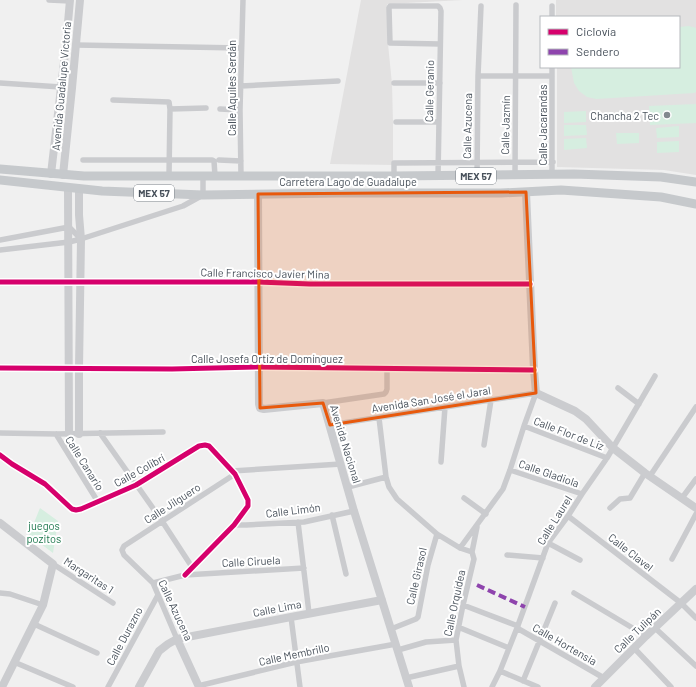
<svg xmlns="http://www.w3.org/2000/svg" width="696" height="687" viewBox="0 0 696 687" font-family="Barlow,sans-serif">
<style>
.education{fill:#e2e1e1}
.green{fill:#d6eee0}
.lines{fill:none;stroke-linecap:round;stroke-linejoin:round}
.street{stroke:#cacbce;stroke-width:5.5}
.secondary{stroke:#cbcccf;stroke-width:8}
.primary{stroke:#c6c9cc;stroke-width:9}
.quiet{stroke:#8e44ad;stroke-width:4;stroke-dasharray:8 4;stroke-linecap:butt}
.cycleway-casing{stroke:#fff;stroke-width:8}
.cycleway{stroke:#d6006c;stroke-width:5}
.marked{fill:#e8590c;fill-opacity:0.2;stroke:#e8590c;stroke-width:3;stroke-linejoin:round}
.poi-dot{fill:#83898f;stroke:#fff;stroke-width:1.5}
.labels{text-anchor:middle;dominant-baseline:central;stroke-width:4;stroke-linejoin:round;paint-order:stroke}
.shield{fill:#fff;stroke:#7f858c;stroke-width:1}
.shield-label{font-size:10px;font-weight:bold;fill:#48515b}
.street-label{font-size:11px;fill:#48515b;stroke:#fff}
.poi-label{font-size:11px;fill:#48515b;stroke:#fff;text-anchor:end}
.park-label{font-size:11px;fill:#1d774d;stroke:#fff}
</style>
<rect width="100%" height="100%" fill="#f0f0f0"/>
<path class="education" d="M361,0H463L387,4L388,44L392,84L393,123V165L330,164Z
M556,0H696V175L664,170L557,167V67H679V17H556Z"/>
<path class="green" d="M689,26L696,28V92L694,93L596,99L587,97L579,91L574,83L571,67H679V27Z
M696,104V123L650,125L649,106Z
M586,111V122L564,123V112Z
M564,125H586L587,135L564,136Z
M679,126V137L657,138L656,128Z
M616,133H639V143L617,144Z
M586,138L587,148L564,150V139Z
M679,141V152L657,153V142Z
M40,508L58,521L53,553L29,535Z"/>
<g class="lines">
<path class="street" d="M49,0L70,1
M552,6V17
M76,45L241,48
M552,67V174
M478,76H552
M0,83L61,87
M394,83H440
M241,86L338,81
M113,100L169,102L170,109L169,176
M170,109L206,108
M220,109L240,110
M396,122H439
M83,160H212L214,161L215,176
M219,160L241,161
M515,175L516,5
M241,176L240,110L243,0
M394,176V163L553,162
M438,176L441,11L440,8L438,6H390L389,8L390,43L440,44
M477,176L478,76L481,6
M0,240L69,227L81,239
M0,250L69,242L81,239L183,206L203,195V176
M0,282H258L310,284H530
M0,368L172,369L258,367L534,370
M618,388L639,404
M323,403L384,394L386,392L387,389V369
M379,418L386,477L389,487L397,499L437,534L460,548L472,552
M330,425L536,393L524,426L510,470L503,489L460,548
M524,426L607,458
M0,433L56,434L163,432
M100,433L162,521L192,567
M56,434L98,502
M484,445L491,400
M0,455L12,464L45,484L72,509L76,510L81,509L136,485L199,446L205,445L209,446L235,474L248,500V506L234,525L185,575
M441,462L445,407
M510,470L582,494
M232,471L341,464
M650,476L696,407
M348,487L386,477
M464,498L486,514
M682,498L696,479
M610,508L620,499L630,498L645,473
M332,515L346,574
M568,516L681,603L696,618
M298,522L309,613
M234,525H246L304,522L354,511
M548,543L580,560
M507,555L543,558
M672,559L696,514
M53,564L113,603
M153,583L185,575L304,568
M0,593L10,594L43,605
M574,593L646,636
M463,605L518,626
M291,617L300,687
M34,624L97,653
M458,627L509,648
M517,628L604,678
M655,628L696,666
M391,629L416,619L418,617L428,565L437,534
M177,639L153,583L124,555L122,550L124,546L235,474
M634,648L671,687
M398,650L426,642L456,640
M14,662L73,687
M500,671L538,687
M406,678L459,666
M523,681L555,603
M198,686L296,662L396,644
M108,687L158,595
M464,687L459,666L456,640L463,605L473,563L474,559L472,552L477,527
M492,687L500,671L517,628L548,543L568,516L582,494L607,458L655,376"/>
<path class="secondary" d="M51,174L66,45L70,0
M63,175L72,88L80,0
M68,188C69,270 68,352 69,434
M526,192L534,370L536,393L575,411L586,419L613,448L645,473L696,508
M258,194L259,404L260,408L264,409L323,403L354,511L409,687
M79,434V368L81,239L79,215V189
M0,523L53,564L43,605L2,687
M177,639L199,687
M139,687L159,651L168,644L177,639L291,617L382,600
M595,687L646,636L696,589"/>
<path class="primary" d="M0,169L84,176H394L574,174L661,177L696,182
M0,180L102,191L203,195L337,193H501L561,190L661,197L696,204"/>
<path class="quiet" d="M477,585L525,607"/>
<g class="cycleway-casing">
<path id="cycleway" d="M0,282H258L310,284H530
M0,368L172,369L258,367L534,370
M0,455L12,464L45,484L72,509L76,510L81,509L136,485L199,446L205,445L209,446L235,474L248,500V506L234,525L185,575"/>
</g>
<use href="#cycleway" class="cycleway"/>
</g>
<path class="marked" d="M526,192L536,393L330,425L323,403L260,408L258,194Z"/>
<circle class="poi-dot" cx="667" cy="115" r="4"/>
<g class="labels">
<g class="shield">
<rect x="456" y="168" width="40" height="16" rx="3"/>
<rect x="134" y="185" width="40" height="16" rx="3"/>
</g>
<g class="shield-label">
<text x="476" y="176">MEX 57</text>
<text x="154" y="193">MEX 57</text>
</g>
<g class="street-label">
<text transform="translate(61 86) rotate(-85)">Avenida Guadalupe Victoria</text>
<text transform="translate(231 88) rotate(-90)">Calle Aquiles Serdán</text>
<text transform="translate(429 91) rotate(-89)">Calle Geranio</text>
<text transform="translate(505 125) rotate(-89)">Calle Jazmín</text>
<text transform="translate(542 125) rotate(-90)">Calle Jacarandas</text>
<text transform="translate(467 126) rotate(-89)">Calle Azucena</text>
<text x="348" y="181">Carretera Lago de Guadalupe</text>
<text transform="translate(265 273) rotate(1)">Calle Francisco Javier Mina</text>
<text x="267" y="358">Calle Josefa Ortiz de Domínguez</text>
<text transform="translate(431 399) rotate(-9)">Avenida San José el Jaral</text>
<text transform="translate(569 433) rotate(21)">Calle Flor de Liz</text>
<text transform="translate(346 444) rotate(73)">Avenida Nacional</text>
<text transform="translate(85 463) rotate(58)">Calle Canario</text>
<text transform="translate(139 470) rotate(-29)">Calle Colibrí</text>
<text transform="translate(549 473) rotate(19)">Calle Gladiola</text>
<text transform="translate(172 503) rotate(-33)">Calle Jilguero</text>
<text transform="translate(293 510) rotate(-7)">Calle Limón</text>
<text transform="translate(554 520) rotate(-58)">Calle Laurel</text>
<text transform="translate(631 552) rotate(38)">Calle Clavel</text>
<text transform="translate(251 561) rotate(-3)">Calle Ciruela</text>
<text transform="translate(89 575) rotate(33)">Margaritas 1</text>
<text transform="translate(416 576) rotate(-77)">Calle Girasol</text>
<text transform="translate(454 603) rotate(-78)">Calle Orquídea</text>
<text transform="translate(277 608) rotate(-11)">Calle Lima</text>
<text transform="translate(176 610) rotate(65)">Calle Azucena</text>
<text transform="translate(637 630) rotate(-44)">Calle Tulipán</text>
<text transform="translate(124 636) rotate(-62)">Calle Durazno</text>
<text transform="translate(565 644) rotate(30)">Calle Hortensia</text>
<text transform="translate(294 654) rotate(-12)">Calle Membrillo</text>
</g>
<g class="poi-label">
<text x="659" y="115">Chancha 2 Tec</text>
</g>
<g class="park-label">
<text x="44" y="525">juegos<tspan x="44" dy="13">pozitos</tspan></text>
</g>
</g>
<rect x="540" y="16" width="140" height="52" fill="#ffffff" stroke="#b6b9bd"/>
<rect x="548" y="29" width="20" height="6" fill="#d6006c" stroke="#b6b9bd"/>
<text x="576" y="36" font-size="12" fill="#48515b">Ciclovía</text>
<rect x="548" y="49" width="20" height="6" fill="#8e44ad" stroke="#b6b9bd"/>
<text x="576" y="56" font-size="12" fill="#48515b">Sendero</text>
</svg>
